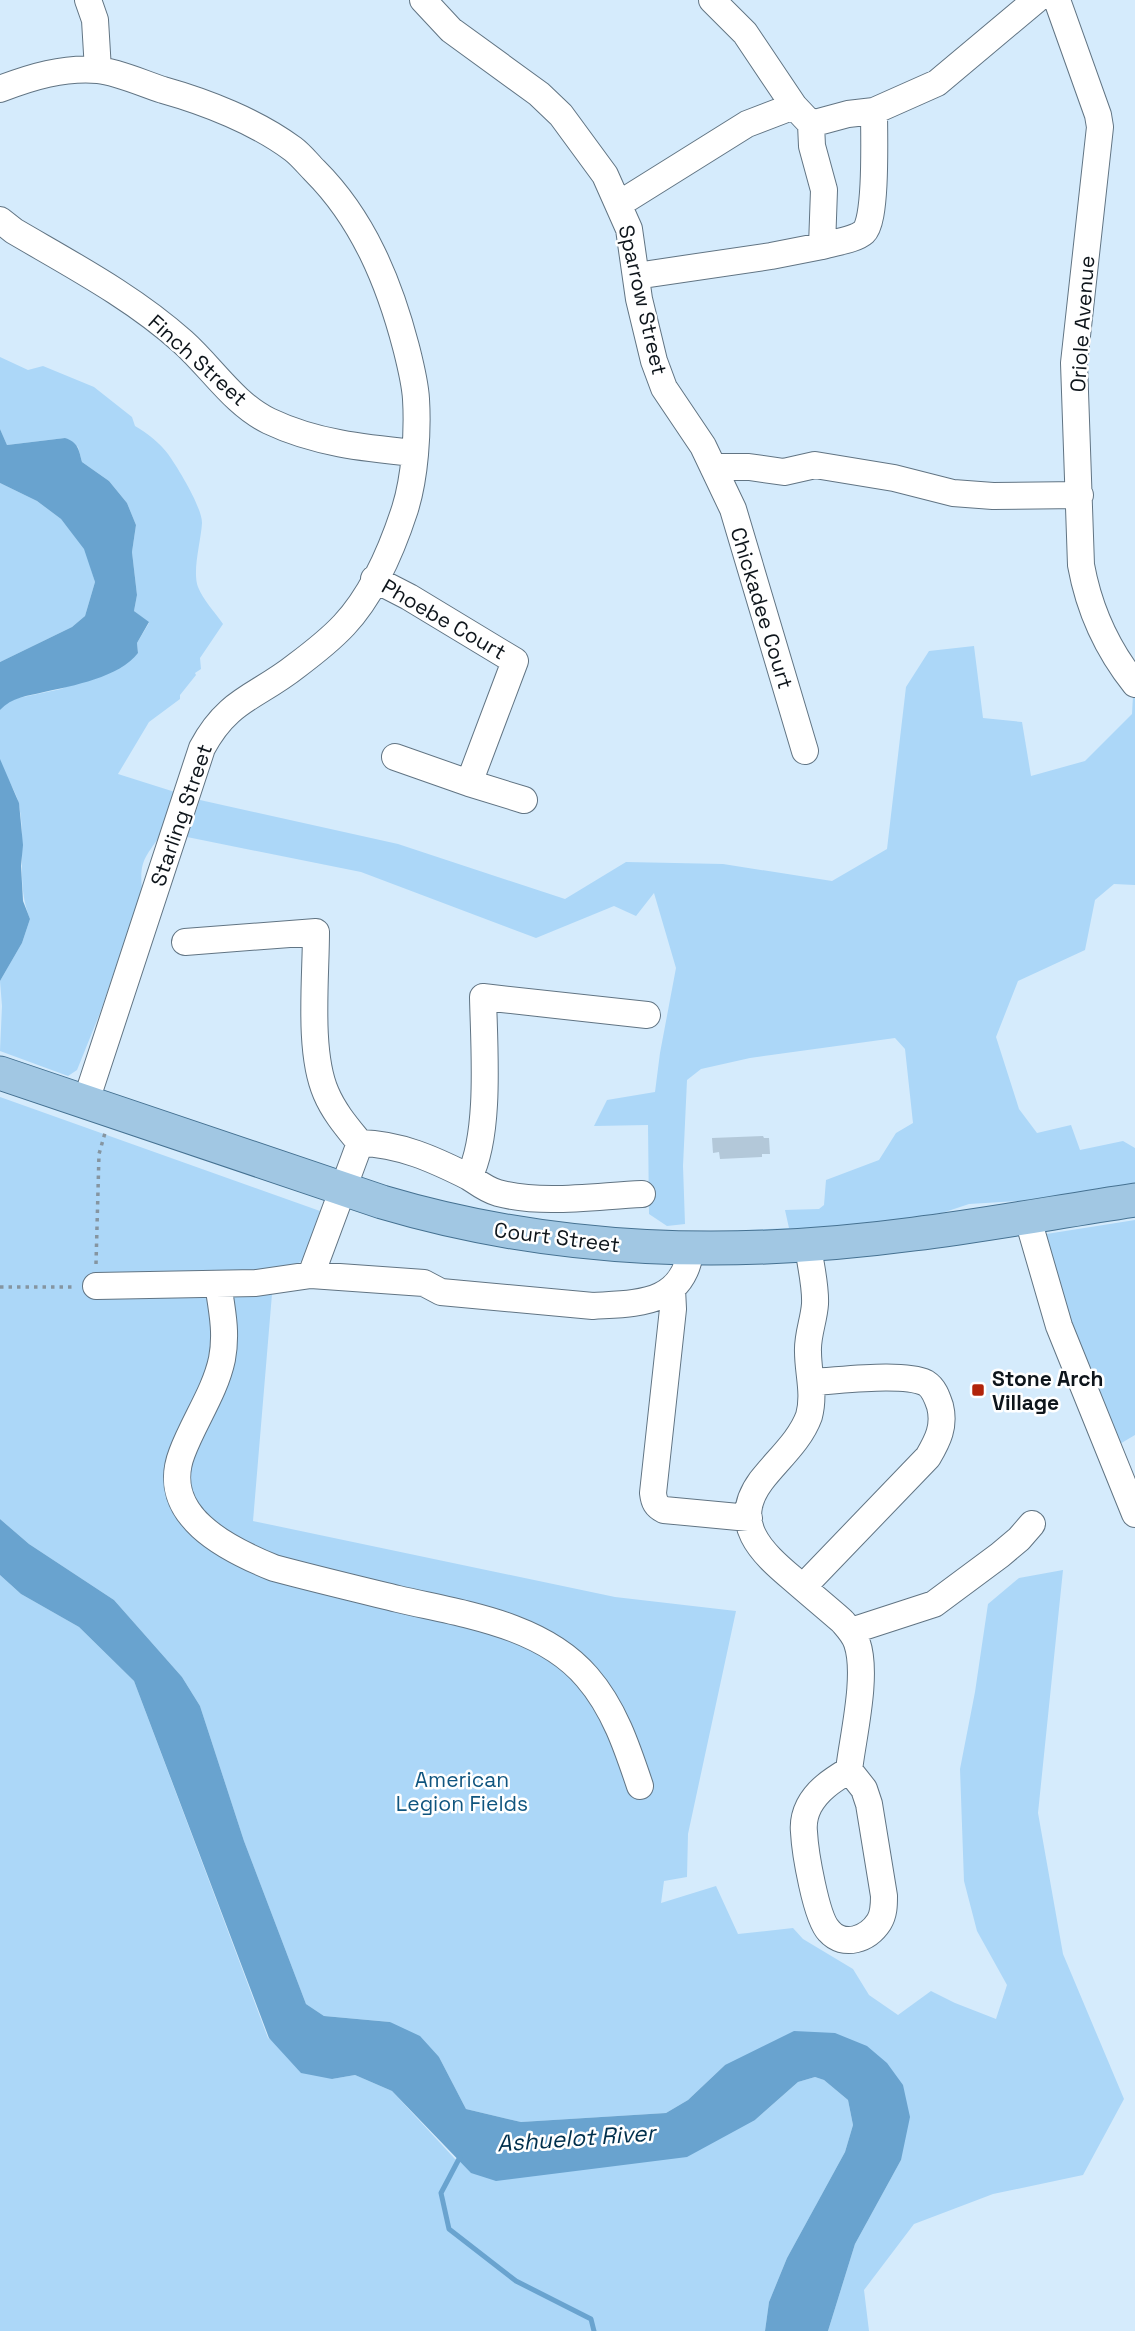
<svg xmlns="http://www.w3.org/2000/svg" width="1135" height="2331" viewBox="0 0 1135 2331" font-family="'Space Grotesk',sans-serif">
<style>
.green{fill:#acd7f8}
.water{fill:#69a3cf}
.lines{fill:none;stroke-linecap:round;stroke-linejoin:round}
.stream{stroke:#69a3cf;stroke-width:5}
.building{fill:#b3c8d9}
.minor-casing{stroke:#617483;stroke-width:28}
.major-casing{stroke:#457191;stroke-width:35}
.path{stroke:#8595a1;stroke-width:3.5;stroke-dasharray:3.5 5;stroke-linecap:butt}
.minor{stroke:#fff;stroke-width:26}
.major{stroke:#a1c7e3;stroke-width:33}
.poi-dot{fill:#b1230a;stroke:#fff;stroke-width:2.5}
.labels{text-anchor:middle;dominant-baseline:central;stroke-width:5;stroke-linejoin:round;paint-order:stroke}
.street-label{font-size:21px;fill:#0e151b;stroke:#fff}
.poi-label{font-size:21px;font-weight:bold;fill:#0e151b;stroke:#fff;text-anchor:start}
.park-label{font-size:21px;fill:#10557f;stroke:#fff}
.water-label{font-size:23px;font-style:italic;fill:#00304d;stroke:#fff}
</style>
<rect width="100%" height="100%" fill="#d5ebfc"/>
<path class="green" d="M0,357L28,370L43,366L94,387L132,417L135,426C147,433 160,443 168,454C178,468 202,507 202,523C201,541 192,571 198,587C203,600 215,612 223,624L200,658L201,669L195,673L196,675L180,695V699L149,722L118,774L178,793C172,806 168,822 161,834C146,857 139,860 142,889L100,1013L77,1070L68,1076L0,1051L2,1006L0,981L22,943L30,919C15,882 27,844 19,805C16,789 4,776 0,760C0,745 0,726 0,710L9,700L61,689L138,653L137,643L149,623L134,611L137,595L132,552L136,525L127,503L109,481L82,462L78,447L65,438L7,445L0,429Z
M0,483L37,501L61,519L85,549L95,582L85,616L72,627L0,662Z
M974,646L983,718L1022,722L1031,776L1085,761L1132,714L1133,696L1135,698V885L1114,884L1095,900L1085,950L1018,981L996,1037L1019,1109L1037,1133L1071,1125L1080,1150L1123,1141L1135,1148V1184L1020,1201L969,1204L942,1213L876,1223L731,1236L727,1231L789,1228L785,1210L819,1209L824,1205L826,1180L879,1160L896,1133L913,1123L905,1049L895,1038L750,1058L701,1069L687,1080L683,1166L685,1224L667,1226L649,1214L648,1125L594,1126L607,1100L655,1092L660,1053L676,968L654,893L636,916L614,906L536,938L361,872L187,837L200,800L398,844L565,899L626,862L723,864L832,881L887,849L906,687L929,651Z
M0,1097L320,1211L304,1260L283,1271L116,1296L272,1294L253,1521L615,1597L736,1611L688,1834L687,1877L664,1881L661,1903L716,1886L738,1934L793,1928L803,1939L853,1969L869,1995L898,2015L931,1991L955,2003L996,2019L1007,1985L977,1931L964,1881L960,1769L975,1692L988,1604L1019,1578L1063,1570L1038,1813L1063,1954L1124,2099L1083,2175L993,2194L914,2224L864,2290L869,2331H828L855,2244L901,2160L903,2085L725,2065L688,2100L666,2113L521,2122L466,2109L439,2057L390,2022L324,2016L306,2004L244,1841L200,1706L182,1677L114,1600L29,1544L0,1519Z
M1135,1220V1435L1118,1445L1072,1333L1040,1235Z
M0,1575L21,1594L79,1627L134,1681L268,2038L332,2079L355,2075L392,2091L455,2159L755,2120L798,2082L815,2077L824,2080L848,2100L853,2125L845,2152L787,2258L769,2302L765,2331H0Z"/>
<path class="water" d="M0,429L7,445L65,438C78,442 79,450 82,462L109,481L127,503L136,525L132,552L137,595L134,611L149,622L137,643L138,653C120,677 72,686 44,692C27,696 12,697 0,710V662L72,627L85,616L95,582L84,549L61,519L37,501L0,483Z
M0,759L19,803L23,845L21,866L23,901L30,919L22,943L0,981Z
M0,1519L29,1544L114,1600L182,1677L200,1706L244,1841L306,2004L324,2016L390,2022L420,2036L439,2057L466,2109L521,2122L666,2113L688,2100L725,2065L794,2031L835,2033L867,2046L887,2063L903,2085L910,2117L901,2160L855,2244L828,2331H765L769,2302L787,2258L845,2152L853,2125L848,2100L824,2080L815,2077L798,2082L755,2120L687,2157L496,2181L471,2173L392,2091L355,2075L332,2079L301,2073L269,2038L134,1681L79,1627L21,1594L0,1575Z"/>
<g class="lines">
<path class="stream" d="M460,2157L441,2193L449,2229L516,2281L591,2319L594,2331"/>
</g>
<path class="building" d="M763,1136L764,1138H769L770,1154H762V1157L720,1159L719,1152L713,1153L712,1138Z"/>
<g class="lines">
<g class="minor-casing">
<path id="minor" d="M88,0L95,20L98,70
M423,0L451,30L539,94L561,115L605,175L629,229L639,299L654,361L664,388L703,446L733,509L805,751
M712,0L745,33L794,106
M1057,0L1098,115L1100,127L1074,363L1081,565C1089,609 1107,649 1135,684
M0,89C31,77 64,67 98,70C118,72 144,84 163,90C206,102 257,122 293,149C301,155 308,164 315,171C363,219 389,282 406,347C410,363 415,382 416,399C418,432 415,477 405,509C392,549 373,594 344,625C330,640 312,654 296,666C257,697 228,699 202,748L86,1101
M619,204L747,124L794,106L811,124L848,114L874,111L937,83L1036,0
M0,220L14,231C72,265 133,297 183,342C212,368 234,404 269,421C315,443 364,448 414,453
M822,246C835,242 855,240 864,232C877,220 874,133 874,111
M636,276L771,256L822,246L824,190L812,146L811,124
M713,467H749L784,472L815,465L894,478L953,493L993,496L1080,495
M374,579L409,597L515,661L469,783L395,757
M469,783L524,800
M185,942L316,932C316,978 308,1052 326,1093C334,1112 347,1127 360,1143C400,1144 433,1159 469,1177C491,1134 484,1046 483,997L647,1015
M469,1177C478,1183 487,1190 498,1193C543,1205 596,1196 642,1194
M1027,1216L1059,1326L1135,1514
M808,1245C810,1264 816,1285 815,1304C814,1320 807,1336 808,1352C808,1373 815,1394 809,1416C800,1441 777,1460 761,1481C730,1523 761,1552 793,1579C809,1593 826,1607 842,1621C848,1628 854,1634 857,1643C868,1675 853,1736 849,1770L864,1789L869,1804L884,1896C884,1905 884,1914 879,1922C868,1939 844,1948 829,1931C816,1918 805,1852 804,1832C803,1823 805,1814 809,1806C818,1789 833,1780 849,1770
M311,1275L360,1143
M218,1284C222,1310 227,1333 222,1359C215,1392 194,1421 182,1453C158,1515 227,1549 274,1568C315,1579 357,1589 398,1599C462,1614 542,1624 587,1677C614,1708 627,1747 640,1786
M96,1286L256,1283L311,1275L424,1283L441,1292L593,1306C639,1303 683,1305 691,1249
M672,1289L673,1309L653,1493C654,1502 656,1506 664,1510L749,1518
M803,1587L928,1457C938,1440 945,1426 940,1406C937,1397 934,1388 926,1383C902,1372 839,1381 811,1382
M851,1631L934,1604L1000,1555L1019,1539L1032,1524"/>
</g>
<g class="major-casing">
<path id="major" d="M0,1073L382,1202C557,1254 734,1258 914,1234C988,1225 1061,1211 1135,1200"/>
</g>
<path class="path" d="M96,1264L99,1154L105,1133
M0,1287H75"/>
<use href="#minor" class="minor"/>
<use href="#major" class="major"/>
</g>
<rect class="poi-dot" x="971" y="1383" width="14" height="14" rx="3.5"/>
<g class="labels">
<g class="street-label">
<text transform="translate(643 300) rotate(77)">Sparrow Street</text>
<text transform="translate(1082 324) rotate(-86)">Oriole Avenue</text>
<text transform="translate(198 360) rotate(42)">Finch Street</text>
<text transform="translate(762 608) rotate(73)">Chickadee Court</text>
<text transform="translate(444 619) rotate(30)">Phoebe Court</text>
<text transform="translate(181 815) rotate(-71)">Starling Street</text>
<text transform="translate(557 1237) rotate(7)">Court Street</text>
</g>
<g class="poi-label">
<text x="992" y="1378">Stone Arch<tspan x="992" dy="24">Village</tspan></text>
</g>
<g class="park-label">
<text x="462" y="1779">American<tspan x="462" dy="24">Legion Fields</tspan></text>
</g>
<g class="water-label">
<text transform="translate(576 2138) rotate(-4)">Ashuelot River</text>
</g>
</g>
</svg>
